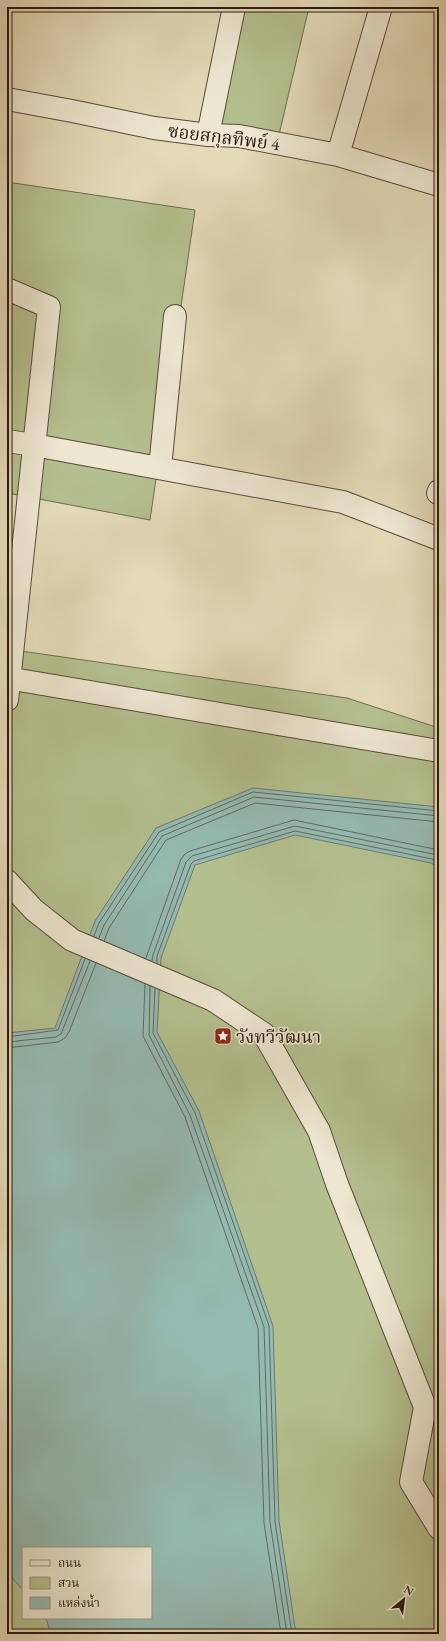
<svg xmlns="http://www.w3.org/2000/svg" width="446" height="1641" viewBox="0 0 446 1641" font-family="'EB Garamond','Noto Serif Thai',serif">
<style>
.green{fill:#b4bf8e;stroke:#706c50;fill-rule:evenodd}
.water{fill:#95bab1;stroke:#6b7a71}
.lines{fill:none;stroke-linecap:round;stroke-linejoin:round}
.shore{stroke:#606a61;stroke-width:1}
.street-casing{stroke:#5a4a3b;stroke-width:24}
.path{stroke:#2c1a11;stroke-width:2.5;stroke-dasharray:1 2;stroke-linecap:butt}
.street{stroke:#ede7d1;stroke-width:22}
.labels{text-anchor:middle;dominant-baseline:central;stroke-width:3.5;stroke-linejoin:round;paint-order:stroke}
.street-label{font-size:18px;fill:#2c1a11;stroke:#ede7d1}
.poi-label{font-size:18px;fill:#2c1a11;stroke:#ede7d1;text-anchor:start}
</style>
<rect width="100%" height="100%" fill="#e3dab8"/>
<filter id="stains"><feTurbulence type="fractalNoise" baseFrequency=".005" numOctaves="4"/><feColorMatrix values="0 0 0 0 .2 0 0 0 0 .09 0 0 0 0 .02 0 0 0 .5 -.17"/></filter>
<radialGradient id="worn" r=".72"><stop offset=".6" stop-color="#630" stop-opacity="0"/><stop offset="1" stop-color="#630" stop-opacity=".3"/></radialGradient>
<path class="green" d="M245,7H309L278,139L219,129Z
M7,182L195,210L150,520L7,493Z
M7,649L347,698L439,728V1634H7ZM23,1548H151V1618H23Z"/>
<path class="water" d="M253,788L439,807V867L431,863L295,835L195,865L161,958L157,1032L199,1111L273,1326L279,1521L296,1634H51L46,1618H151V1548H23V1590L7,1572V1033L55,1028L95,921L156,828Z"/>
<g class="lines">
<path class="shore" d="M94,936L99,923L159,832L253,792L439,811
M99,938L104,925L162,836L254,797L439,816
M104,941L109,928L166,840L255,803L439,822
M146,958L181,859L185,854L190,851L294,820L439,850
M152,961L153,955L186,862L192,856L295,826L433,854L439,857
M157,963V956L191,864L194,861L295,831L432,859L439,862
M145,984L143,1036L185,1117L258,1328L264,1523L281,1634
M150,986L149,1035L190,1115L264,1327L270,1522L287,1634
M155,988L153,1033L195,1113L269,1326L275,1522L292,1634
M7,1037L58,1030L85,959
M7,1042L56,1037L61,1034L90,961
M7,1048L58,1042L65,1038L69,1032L96,963"/>
<g class="street-casing">
<path id="street" d="M7,99L72,111L154,128L208,135L239,136L338,155L439,185
M208,135L234,7
M338,155L381,7
M7,289L49,307L7,700
M7,441L34,445L343,502L439,539
M160,468L175,316
M438,493L439,491
M7,678L439,751
M7,881L34,910L72,940L213,1000L264,1034L319,1131L337,1184L425,1407L411,1482L439,1528"/>
</g>
<path class="path" d="M7,1621L13,1634"/>
<use href="#street" class="street"/>
</g>
<defs>
<g id="sight-square" transform="scale(0.9)"><rect x="-9" y="-9" width="18" height="18" rx="4" fill="#8f2418" stroke="#ede7d1"/><path d="M0-6L1.8-2.2L6-1.7L2.9 1.2L3.7 5.4L0 3.3L-3.7 5.4L-2.9 1.2L-6-1.7L-1.8-2.2Z" fill="#fff"/></g>
</defs>
<g fill-rule="evenodd">
<use href="#sight-square" x="223" y="1036"/>
</g>
<g class="labels">
<g class="street-label">
<text transform="translate(224 137) rotate(7)">ซอยสกุลทิพย์ 4</text>
</g>
<g class="poi-label">
<text x="236" y="1036">วังทวีวัฒนา</text>
</g>
</g>
<rect width="446" height="1641" fill="none" stroke="#e3dab8" stroke-width="24"/>
<rect x="8" y="8" width="430" height="1625" fill="none" stroke="#2c1a11" stroke-width="2"/>
<rect x="12" y="12" width="422" height="1617" fill="none" stroke="#2c1a11"/>
<rect x="22" y="1547" width="130" height="72" fill="#ede7d1" stroke="#a09584"/>
<rect x="30" y="1560" width="20" height="6" fill="#ede7d1" stroke="#a09584"/>
<text x="58" y="1567" font-size="12" fill="#2c1a11">ถนน</text>
<rect x="30" y="1577" width="20" height="12" fill="#b4bf8e" stroke="#a09584"/>
<text x="58" y="1587" font-size="12" fill="#2c1a11">สวน</text>
<rect x="30" y="1597" width="20" height="12" fill="#95bab1" stroke="#a09584"/>
<text x="58" y="1607" font-size="12" fill="#2c1a11">แหล่งน้ำ</text>
<g transform="translate(404 1599) rotate(29)" stroke="#ede7d1" stroke-width="3" paint-order="stroke">
<path d="M0-3L7 15L0 10L-7 15Z" fill="#2c1a11"/>
<text y="-6" font-size="11" font-weight="bold" text-anchor="middle" fill="#2c1a11">N</text>
</g>
<rect width="100%" height="100%" filter="url(#stains)"/>
<rect width="100%" height="100%" fill="url(#worn)"/>
</svg>
